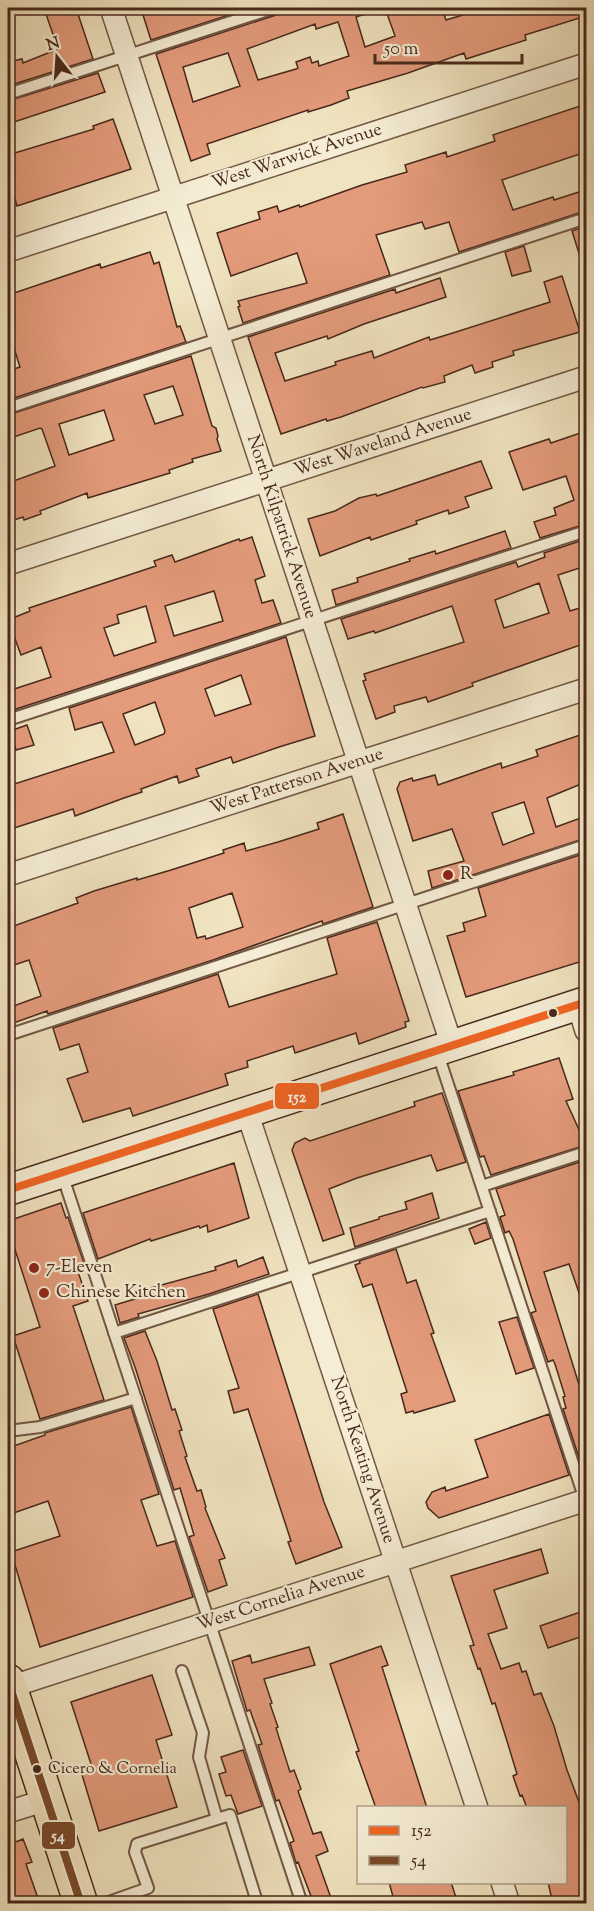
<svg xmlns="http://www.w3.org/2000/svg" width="594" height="1911" viewBox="0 0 594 1911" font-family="'Sorts Mill Goudy',serif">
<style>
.building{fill:#e49b7c;stroke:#48281b;stroke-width:1.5;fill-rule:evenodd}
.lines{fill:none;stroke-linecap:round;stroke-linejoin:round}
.lane-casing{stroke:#725744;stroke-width:14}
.street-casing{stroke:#725744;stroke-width:24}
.secondary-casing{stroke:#48281b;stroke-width:33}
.primary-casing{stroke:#48281b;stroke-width:36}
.lane{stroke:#f5edd5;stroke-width:10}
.street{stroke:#f5edd5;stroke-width:21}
.secondary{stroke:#f5edd5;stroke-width:30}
.primary{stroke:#f0e3bf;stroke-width:33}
.bus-1-casing{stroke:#f5edd5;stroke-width:12}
.bus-2-casing{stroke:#f5edd5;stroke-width:12}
.bus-1{stroke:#f26522;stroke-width:8}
.bus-2{stroke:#7a4b2a;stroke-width:8}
.poi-dot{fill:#8f2418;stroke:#f5edd5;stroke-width:2}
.bus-dot{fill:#48281b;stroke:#f5edd5;stroke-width:2}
.labels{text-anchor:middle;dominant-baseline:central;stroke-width:4.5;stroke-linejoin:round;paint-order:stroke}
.bus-label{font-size:16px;fill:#48281b;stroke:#f5edd5;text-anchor:start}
.street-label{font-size:18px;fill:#48281b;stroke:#f5edd5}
.poi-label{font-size:18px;fill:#48281b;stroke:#f5edd5;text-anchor:start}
.line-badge{stroke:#f5edd5;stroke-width:2}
.badge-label{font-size:16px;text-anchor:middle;font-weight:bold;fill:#fff}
</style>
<rect width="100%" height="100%" fill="#f0e3bf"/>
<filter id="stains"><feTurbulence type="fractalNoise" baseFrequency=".00333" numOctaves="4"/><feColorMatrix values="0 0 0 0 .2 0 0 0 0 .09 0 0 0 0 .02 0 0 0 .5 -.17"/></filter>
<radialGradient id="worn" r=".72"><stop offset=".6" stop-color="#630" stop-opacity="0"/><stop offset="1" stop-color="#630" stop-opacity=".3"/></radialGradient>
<path class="building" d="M44,8H76L93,59L8,86V62L22,59L23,63L58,49Z
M181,8H251L151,40L143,15L161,10L162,13Z
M281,8H373L374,11L356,17L365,47L395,36L385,8H442L446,20L486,8H586V16L525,35L526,40L488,52L466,59L464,53L408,73L347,91L349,98L331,105L308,112V110L207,144L210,154L191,161L156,54L276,15L280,13ZM338,22L349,56L319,66L318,61L312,63L310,57L296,62L298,68L296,69L258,80L247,49L315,24L316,29ZM228,53L240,86L193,102L183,67Z
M98,73L105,92L8,124V101Z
M586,104V152L502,180L513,210L553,197L554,200L579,192L585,211L459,252L449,222L425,229L422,222L376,235L390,275L243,323L238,307L240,306L238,301L307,283L297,253L231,276L217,233L260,219L258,212L277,206L279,212L299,205L300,207L362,185L407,172L405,165L446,152L447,157L495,141L493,135Z
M113,119L131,169L17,206L15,199L8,202V155L94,129L93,126Z
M586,226V265L583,266L572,231Z
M524,246L531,271L512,276L505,252Z
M150,252L154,264L159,262L177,327L180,326L186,342L8,400V371L20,367L8,329V295L100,264L101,268Z
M562,276L580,332L513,351L514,355L492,362L493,367L475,373L472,365L444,376L445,382L423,388L422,387L341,417L327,421L326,419L281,434L248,337L395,289L396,293L440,278L446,297L364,324L328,339L327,336L275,353L285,381L336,365L335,362L372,351L374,358L429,337L430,340L456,332L550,302L544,282Z
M191,356L212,426L216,428L218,436L217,439L221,451L192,459L193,462L169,470L170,473L88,498L87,493L40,511L41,514L24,520L23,517L8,522V483L55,466L42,429L40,428L8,439V415ZM173,386L183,415L155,424L144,395ZM104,410L114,440L69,455L59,424Z
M586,431V524L540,538L534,522L556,515L554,508L574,500L566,476L523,490L509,452L549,439L551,443Z
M481,461L492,488L465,497L469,507L449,514L448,510L416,521L417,524L371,540L370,537L320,556L308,519L335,511L359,498L376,494L377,496Z
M505,531L511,548L336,605L332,590L358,582L357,578L410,561L409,559L435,551L436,554Z
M252,537L265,576L255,580L262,603L273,600L281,623L13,710L8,691L51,677L41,647L21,655L8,620L30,611L29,608L156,566L154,561L172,555L175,562L239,539L240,541ZM214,591L223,621L174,636L165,606ZM146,606L156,642L114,656L104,628L119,623L117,615Z
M586,539V566L558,575L570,611L586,606V643L472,683L473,686L428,702L426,697L394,706L395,712L376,719L363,681L366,680L364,674L464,642L452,606L375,633L374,631L348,639L341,619L516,562L518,567L545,557L544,553ZM539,583L549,613L504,628L495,600Z
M286,637L315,736L279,747L233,763L231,757L196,769L199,776L179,783L177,776L141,789L142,792L124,798L75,816L73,809L8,830V786L114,752L102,722L75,730L69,708ZM241,675L251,704L215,716L205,689ZM155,702L165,731L164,734L135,745L123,714Z
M27,725L34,745L16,750L10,731Z
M586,733V782L547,798L556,827L586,816V838L432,888L428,871L464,861L452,829L413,841L397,789L400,782L412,778L413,781L435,775L438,785L501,763L502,768L538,756L536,750ZM524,802L534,833L503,845L492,813Z
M343,814L373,907L323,924L322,921L213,960L48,1014L47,1011L8,1025V1008L41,996L29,960L8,967V928L78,903L76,898L94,891L137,878V880L171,870L224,853L223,850L244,843L246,851L278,842L319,829L317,823ZM232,893L243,927L206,939L205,936L197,938L189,908Z
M586,853V960L466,997L447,936L465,931L463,923L486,916L478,888Z
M377,922L409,1021L405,1022L406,1027L359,1044L356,1033L295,1053L293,1046L247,1061L248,1067L225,1074L228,1085L133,1116L130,1108L83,1122L67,1079L88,1072L79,1044L60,1050L53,1028L218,974L229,1007L337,974L327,938Z
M559,1058L573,1099L566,1101L586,1145L491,1175L484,1156L480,1157L458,1091L514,1075L513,1072Z
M442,1093L466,1162L437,1171L431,1155L357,1178L329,1189L344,1234L323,1241L292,1150L295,1143L305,1138L310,1141L415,1106L414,1102Z
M586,1160V1307H584L569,1264L544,1272L581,1391L583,1390L586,1402V1469L583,1470L563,1409L566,1408L563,1397L565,1396L555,1364L553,1360L548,1362L531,1313L536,1311L531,1296L513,1239L509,1231L505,1233L500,1217L505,1215L496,1189Z
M234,1163L249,1218L208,1232L207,1225L200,1228L199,1226L151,1241L150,1239L98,1259L83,1213Z
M432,1193L439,1218L355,1247L350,1228L379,1219V1217L407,1209L405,1202Z
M61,1203L66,1218L68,1217L84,1263L76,1266L88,1301L73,1306L104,1400L40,1419L13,1336L40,1327L8,1228V1221Z
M486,1222L491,1238L475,1244L469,1229Z
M396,1249L407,1283L416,1280L434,1333L431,1334L455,1401L414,1413L413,1411L406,1413L401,1394L407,1392L372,1284L363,1287L355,1265L360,1263L359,1261Z
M263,1257L269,1274L209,1294L138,1314L139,1317L120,1323L115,1305L138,1298L136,1292L216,1270L215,1267L236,1260L238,1267Z
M258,1294L324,1502L342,1547L296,1564L288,1542L291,1541L248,1409L234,1413L228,1391L239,1388L213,1309Z
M517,1317L534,1368L516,1374L499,1322Z
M145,1331L157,1361L172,1410L175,1409L182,1430L179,1431L187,1456L185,1457L197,1491L201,1490L206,1507L205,1508L225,1558L219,1560L227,1585L208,1592L189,1537L194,1535L180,1488L174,1490L135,1367L124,1338Z
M131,1407L159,1494L141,1500L157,1546L175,1541L193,1597L40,1647L11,1552L60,1536L48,1501L8,1515V1448L45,1435V1433Z
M549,1414L569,1475L439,1518L428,1508L426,1502L432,1492L445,1487L446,1491L488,1477L475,1440Z
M541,1549L548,1573L494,1590L507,1628L488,1634L501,1669L519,1663L522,1672L526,1671L534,1695L541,1693L554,1726L567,1770L586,1821V1904H553L548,1882H566V1808H527L522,1795L520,1796L513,1776L517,1774L507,1741L495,1703L492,1704L480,1668L478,1669L470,1646L474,1645L451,1576Z
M586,1610V1635L548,1648L540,1626Z
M381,1646L388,1665L382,1667L427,1808H376L356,1752L359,1751L330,1664Z
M309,1647L315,1665L264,1679L272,1703L270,1704L278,1727L276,1728L290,1772L294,1770L301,1789L298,1791L313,1834L321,1832L328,1851L316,1856L331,1898L314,1904L298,1862L296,1863L290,1843L294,1841L279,1800L276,1801L258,1745L262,1744L250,1710L247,1711L232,1661L250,1655L252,1663Z
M152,1675L172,1735L156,1740L177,1807L99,1831L80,1768L91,1764L71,1702Z
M243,1750L262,1806L238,1814L231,1795L226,1796L219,1774L226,1772L221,1757Z
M23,1839L32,1862L26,1864L40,1904H8V1845Z
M389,1882H451L458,1904H395Z"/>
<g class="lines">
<g class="lane-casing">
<path id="lane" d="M8,94L274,8
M8,408L586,218
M8,720L586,531
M8,1035L586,845
M437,1051L586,1503
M62,1174L302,1904
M482,1186L586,1152
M114,1333L490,1211
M8,1431L40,1427L136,1398
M182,1671L203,1733L199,1757L217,1819
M103,1904L148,1888L135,1852L137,1844L230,1815L257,1902L253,1904"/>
</g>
<g class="street-casing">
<path id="street" d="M111,8L452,1046
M8,251L586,64
M8,564L586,377
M8,875L586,689
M578,1005L586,1031
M247,1112L477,1808
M10,1687L586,1500
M8,1812L46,1800
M502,1882L509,1904"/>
</g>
<g class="secondary-casing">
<path id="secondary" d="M8,1190L586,1002"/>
</g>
<g class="primary-casing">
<path id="primary" d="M8,1681L81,1904"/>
</g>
<use href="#lane" class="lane"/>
<use href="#street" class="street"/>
<use href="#secondary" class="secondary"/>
<use href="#primary" class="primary"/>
<g class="bus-1-casing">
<path id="bus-1" d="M8,1190L586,1002"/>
</g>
<g class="bus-2-casing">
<path id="bus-2" d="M8,1681L81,1904"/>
</g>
<use href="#bus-1" class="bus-1"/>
<use href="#bus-2" class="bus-2"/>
</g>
<g class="poi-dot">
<circle cx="448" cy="875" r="6"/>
<circle cx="34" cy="1268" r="6"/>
<circle cx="44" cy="1293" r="6"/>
</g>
<g class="bus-dot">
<circle cx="553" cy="1013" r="5"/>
<circle cx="37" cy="1769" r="5"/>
</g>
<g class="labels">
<g class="bus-label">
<text x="48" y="1769">Cicero &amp; Cornelia</text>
</g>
<g class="street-label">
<text transform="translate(297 157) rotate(-18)">West Warwick Avenue</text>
<text transform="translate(383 443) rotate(-18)">West Waveland Avenue</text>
<text transform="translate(281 527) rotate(72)">North Kilpatrick Avenue</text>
<text transform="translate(297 782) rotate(-18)">West Patterson Avenue</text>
<text transform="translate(362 1460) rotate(72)">North Keating Avenue</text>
<text transform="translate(281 1599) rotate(-18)">West Cornelia Avenue</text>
</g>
<g class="poi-label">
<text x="460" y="875">R</text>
<text x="46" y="1268">7-Eleven</text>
<text x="56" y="1293">Chinese Kitchen</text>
</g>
</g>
<g class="line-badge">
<rect x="274" y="1082" width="46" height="28" rx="6" fill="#f26522"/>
<rect x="41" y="1821" width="35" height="29" rx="6" fill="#7a4b2a"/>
</g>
<g class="badge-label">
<text x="297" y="1102">152</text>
<text x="58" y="1841">54</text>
</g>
<rect width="594" height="1911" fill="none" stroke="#f0e3bf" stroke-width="30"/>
<rect x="9" y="9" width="576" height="1893" fill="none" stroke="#48281b" stroke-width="3"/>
<rect x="15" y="15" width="564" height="1881" fill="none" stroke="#48281b" stroke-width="1.5"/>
<rect x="357" y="1806" width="210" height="78" fill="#f5edd5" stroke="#b09e8b" stroke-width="1.5"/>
<rect x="369" y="1826" width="30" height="9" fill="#f26522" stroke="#b09e8b" stroke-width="1.5"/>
<text x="411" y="1836" font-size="18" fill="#48281b">152</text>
<rect x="369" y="1856" width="30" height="9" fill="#7a4b2a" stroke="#b09e8b" stroke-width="1.5"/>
<text x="411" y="1866" font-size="18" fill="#48281b">54</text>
<g transform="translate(57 57) rotate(343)" stroke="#f5edd5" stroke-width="4.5" paint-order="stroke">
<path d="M0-4.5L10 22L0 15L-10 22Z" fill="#48281b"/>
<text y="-9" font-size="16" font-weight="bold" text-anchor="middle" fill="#48281b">N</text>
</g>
<path d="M375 54v9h147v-9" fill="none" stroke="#48281b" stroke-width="3"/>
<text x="384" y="54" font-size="18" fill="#48281b" stroke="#f5edd5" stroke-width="4.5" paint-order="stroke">50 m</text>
<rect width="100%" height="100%" filter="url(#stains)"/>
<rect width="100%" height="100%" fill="url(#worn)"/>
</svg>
